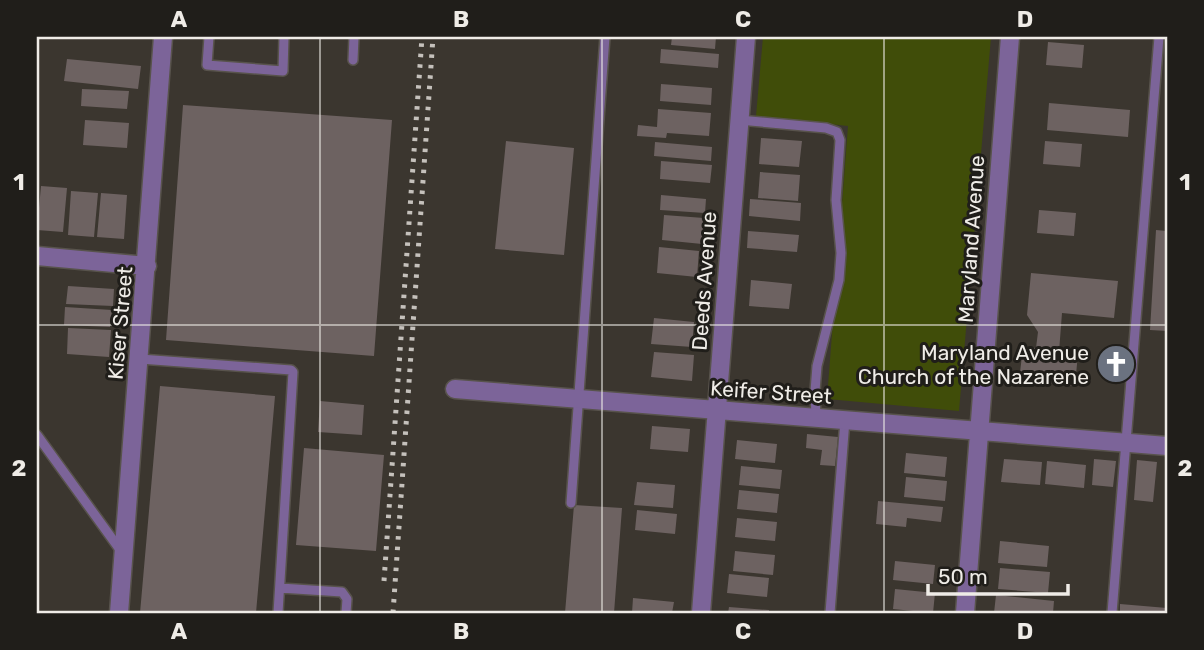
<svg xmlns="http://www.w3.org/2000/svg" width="1204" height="650" viewBox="0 0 1204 650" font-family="Rubik,sans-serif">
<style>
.green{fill:#404d09}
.building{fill:#6d6261}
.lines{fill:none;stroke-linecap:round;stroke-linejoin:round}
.service-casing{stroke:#58534c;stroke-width:12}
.minor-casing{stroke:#58534c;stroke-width:21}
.service{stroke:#7c6499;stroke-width:9}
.minor{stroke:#7c6499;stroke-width:18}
.rail{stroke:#c5c1bc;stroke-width:5;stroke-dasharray:3.5 7;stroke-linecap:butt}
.grid{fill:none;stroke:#efece7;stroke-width:2;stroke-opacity:0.55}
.labels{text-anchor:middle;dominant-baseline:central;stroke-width:6;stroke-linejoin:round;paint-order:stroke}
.street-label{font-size:21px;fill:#efece7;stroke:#201e1a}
.poi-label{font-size:21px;fill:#efece7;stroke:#201e1a;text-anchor:end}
.neatline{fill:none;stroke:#efece7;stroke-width:2.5}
.grid-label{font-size:23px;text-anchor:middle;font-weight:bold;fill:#efece7}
</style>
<rect width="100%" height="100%" fill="#3b362f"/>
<path class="green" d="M763,37H991L959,411L827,399L848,126L756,116Z"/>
<path class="building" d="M672,37H716L715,49L671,45Z
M1048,42L1084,45L1082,68L1046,65Z
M661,49L719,54L718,68L660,63Z
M67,59L141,66L138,89L64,81Z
M661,84L712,88L711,105L660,101Z
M82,89L129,91L127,109L81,106Z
M1049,103L1130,110L1128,137L1047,130Z
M183,105L392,120L374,356L166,340Z
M658,109L711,113L709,136L667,133L666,138L637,136L638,125L657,127Z
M85,120L129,123L127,148L83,145Z
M761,138L802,141L799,167L759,164Z
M506,141L574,148L564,255L495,249Z
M1045,141L1082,144L1080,167L1043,164Z
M655,142L712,147L711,161L654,156Z
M661,161L712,165L710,183L660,179Z
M760,172L800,175L798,201L758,198Z
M41,186L67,188L63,232L37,230Z
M71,191L98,193L94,237L68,235Z
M101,193L127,195L124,239L97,237Z
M661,195L706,199L705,213L660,210Z
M750,199L801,203L800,221L749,216Z
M1039,210L1076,213L1074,236L1037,233Z
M664,215L704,218L702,244L662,240Z
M1156,230L1167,231V331L1150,330Z
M748,231L799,235L797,252L747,248Z
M659,247L699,251L697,277L657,273Z
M1031,273L1118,281L1114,318L1062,313L1059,352L1078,353L1075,386L1019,381L1023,347L1036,348L1038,332L1027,315Z
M751,280L792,284L789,309L749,306Z
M68,286L114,289L113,306L66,304Z
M65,307L112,310L110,327L64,325Z
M654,318L694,322L692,347L651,344Z
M68,328L111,330L109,357L67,354Z
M654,352L694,355L692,381L651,377Z
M160,386L275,396L256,613H140Z
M320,401L364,405L362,435L318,432Z
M652,426L690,429L688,452L650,449Z
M807,434L838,437L835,466L820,465L822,450L806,448Z
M737,440L777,444L775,463L735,459Z
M304,448L384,455L376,551L296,545Z
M906,453L947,457L945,477L904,473Z
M1004,459L1042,462L1040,485L1001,482Z
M1094,459L1116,461L1113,487L1092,485Z
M1137,460L1157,462L1153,502L1134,500Z
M1047,461L1086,465L1084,488L1045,484Z
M741,466L782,470L780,489L739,485Z
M906,477L947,481L945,501L904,497Z
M637,482L675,485L673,508L634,505Z
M739,490L779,494L777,513L737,509Z
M878,501L943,507L941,522L907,518L906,527L876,524Z
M574,505L622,508L614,613H565Z
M637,510L677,514L675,534L635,530Z
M737,518L777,522L775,541L735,537Z
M1000,541L1049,546L1047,567L998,563Z
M735,551L775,555L773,575L733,571Z
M895,561L935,565L933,584L893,580Z
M1000,568L1050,572L1048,593L998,589Z
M729,574L769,578L767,597L727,593Z
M895,589L935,593L933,613L893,609Z
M996,595L1054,601L1053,613H994Z
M633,598L674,602L672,613H632Z
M1120,604L1167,608V613H1120Z
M729,607L769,610V613H728Z"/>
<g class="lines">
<g class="service-casing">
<path id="service" d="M209,37L207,65L283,71L284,37
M353,60L354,37
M739,120L826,128L837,132L840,140L836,200L841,253L839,280L817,366L815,391L816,418
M140,359L291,370L293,372L278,613
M37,435L121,551
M571,503L605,37
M280,588L342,592L347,599L346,613
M830,613L845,420
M1112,613L1159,37"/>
</g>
<g class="minor-casing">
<path id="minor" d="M37,256L147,266
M455,389L1167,446
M119,613L163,37
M701,613L746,37
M965,613L1010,37"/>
</g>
<use href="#service" class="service"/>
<use href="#minor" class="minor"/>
<path class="rail" d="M384,581L422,37
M393,613L433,37"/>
</g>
<path class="grid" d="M320,37V613M602,37V613M884,37V613M37,325H1167"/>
<defs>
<g id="church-disc" transform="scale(2.0125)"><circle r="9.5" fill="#6b7280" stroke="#201e1a"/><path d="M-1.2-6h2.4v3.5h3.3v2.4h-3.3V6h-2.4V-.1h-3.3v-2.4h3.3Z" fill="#fff"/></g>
</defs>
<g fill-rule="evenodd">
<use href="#church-disc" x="1116" y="364"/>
</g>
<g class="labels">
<g class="street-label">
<text transform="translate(971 239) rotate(-86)">Maryland Avenue</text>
<text transform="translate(704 281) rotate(-86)">Deeds Avenue</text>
<text transform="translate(120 323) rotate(-85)">Kiser Street</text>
<text transform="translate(771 392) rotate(4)">Keifer Street</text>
</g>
<g class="poi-label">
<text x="1089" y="352">Maryland Avenue<tspan x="1089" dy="24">Church of the Nazarene</tspan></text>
</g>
</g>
<rect width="1204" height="650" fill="none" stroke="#201e1a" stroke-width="77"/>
<path d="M928 584v10h140v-10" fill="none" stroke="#efece7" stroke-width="3.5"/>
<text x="938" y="584" font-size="21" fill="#efece7" stroke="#201e1a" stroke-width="5" paint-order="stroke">50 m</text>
<rect x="38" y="38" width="1128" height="574" class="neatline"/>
<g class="grid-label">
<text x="179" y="27">A</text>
<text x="461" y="27">B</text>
<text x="743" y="27">C</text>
<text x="1025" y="27">D</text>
<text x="19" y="190">1</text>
<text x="1185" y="190">1</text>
<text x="19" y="476">2</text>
<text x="1185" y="476">2</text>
<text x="179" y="639">A</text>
<text x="461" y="639">B</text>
<text x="743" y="639">C</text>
<text x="1025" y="639">D</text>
</g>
</svg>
